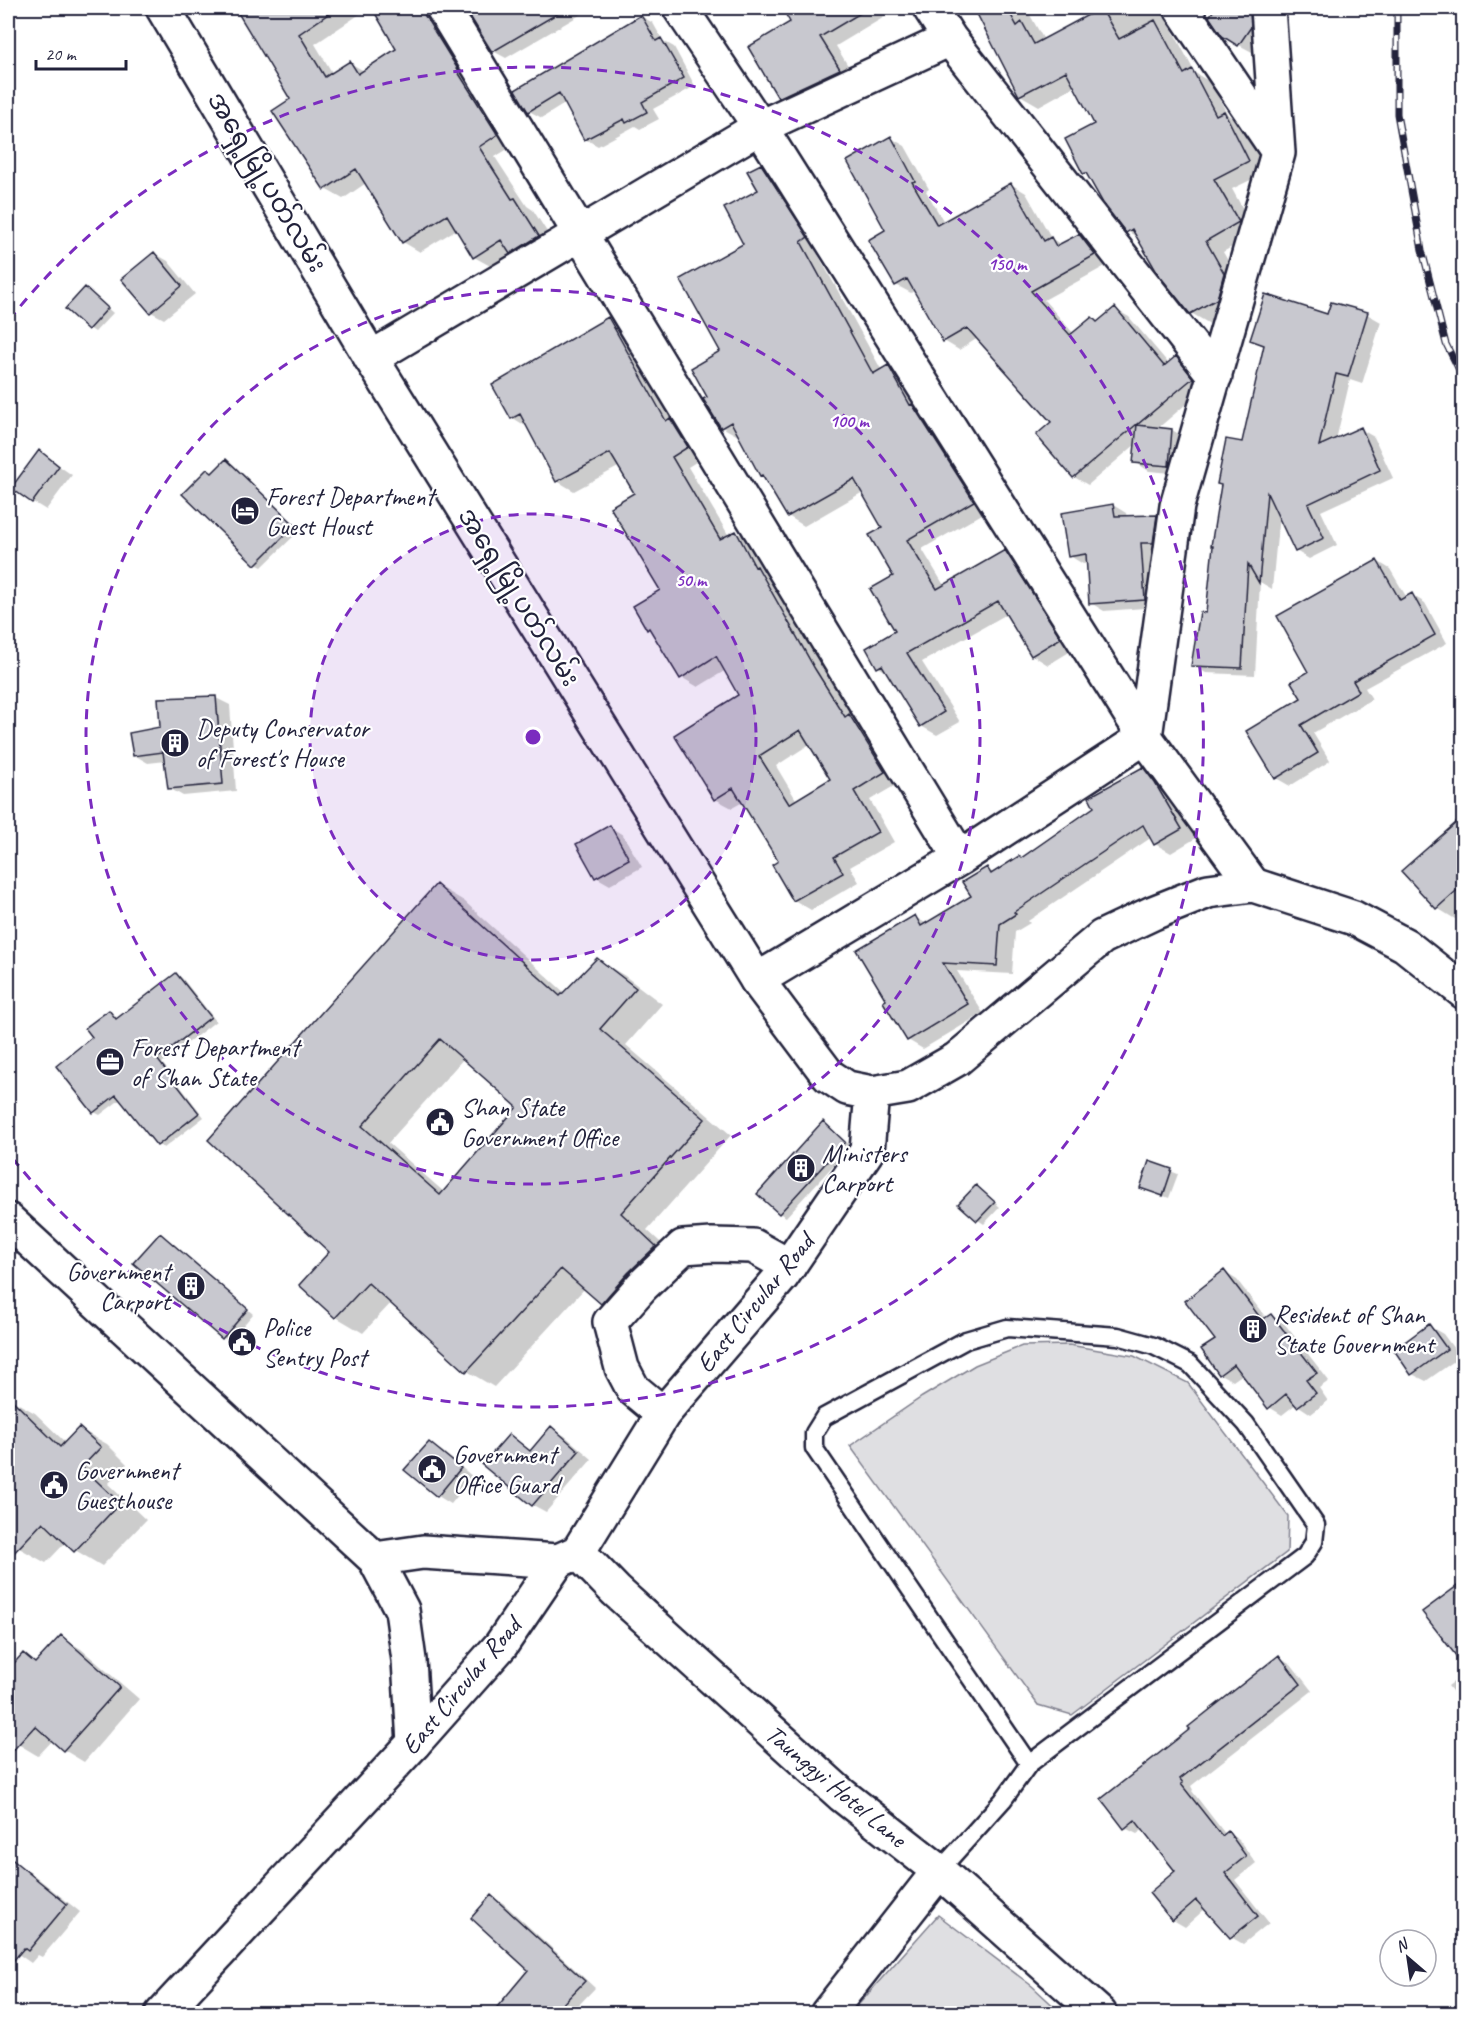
<svg xmlns="http://www.w3.org/2000/svg" width="1471" height="2021" viewBox="0 0 1471 2021" font-family="Caveat,'Noto Sans Myanmar',sans-serif">
<style>
.green{fill:#dfdfe2;stroke:#80808e;stroke-width:1.5}
.shadow{fill:#0003;fill-rule:evenodd}
.building{fill:#c8c8cf;stroke:#22223b;stroke-width:1.5;fill-rule:evenodd}
.lines{fill:none;stroke-linecap:round;stroke-linejoin:round}
.service-casing{stroke:#22223b;stroke-width:21}
.minor-casing{stroke:#22223b;stroke-width:38}
.tertiary-casing{stroke:#22223b;stroke-width:38}
.service{stroke:#fff;stroke-width:16}
.minor{stroke:#fff;stroke-width:33}
.tertiary{stroke:#fff;stroke-width:33}
.rail-casing{stroke:#22223b;stroke-width:7}
.rail{stroke:#fff;stroke-width:4.5;stroke-dasharray:14;stroke-linecap:butt}
.ring{fill:none;stroke:#7b2cbf;stroke-width:3;stroke-dasharray:10 8}
.labels{text-anchor:middle;dominant-baseline:central;stroke-width:4.5;stroke-linejoin:round;paint-order:stroke}
.street-label{font-size:26px;fill:#22223b;stroke:#fff}
.poi-label{font-size:26px;fill:#22223b;stroke:#fff;text-anchor:start}
.centre{fill:#7b2cbf;stroke:#fff;stroke-width:3}
.ring-label{font-size:18px;text-anchor:middle;font-weight:bold;fill:#7b2cbf;stroke:#fff;stroke-width:4.5;stroke-linejoin:round;paint-order:stroke}
</style>
<rect width="100%" height="100%" fill="#fff"/>
<filter id="ink" filterUnits="userSpaceOnUse"><feTurbulence type="fractalNoise" baseFrequency=".0167" numOctaves="2"/><feDisplacementMap in="SourceGraphic" scale="12" xChannelSelector="R" yChannelSelector="G"/><feConvolveMatrix kernelMatrix="1 2 1 2 8 2 1 2 1" color-interpolation-filters="sRGB"/></filter>
<g filter="url(#ink)">
<path class="green" d="M1069,1345L1134,1356L1188,1383L1288,1516L1287,1552L1072,1715L1038,1705L850,1446L922,1397L975,1365L1022,1346Z
M938,1915L1032,1986L1061,2013H851Z"/>
<path class="shadow" d="M237,8H369L315,44L333,74L350,63L364,71L398,50L384,26L415,8H421L435,16L514,145L495,157L527,206L533,210L556,246L528,263L512,254L492,267L474,257L457,229L420,252L403,242L366,183L343,199L325,189L292,99Z
M480,8H592L506,58L493,51L470,14Z
M729,8H749L739,13Z
M784,8H880L886,16L836,46L856,79L796,106L780,97L792,22Z
M984,8H1026L1044,40L1104,8H1161L1195,73L1210,82L1228,115L1242,123L1267,172L1232,189L1256,233L1223,252L1242,285L1235,309L1210,324L1191,313L1140,239L1127,231L1089,176L1085,173L1096,125L1075,86L1039,106L1020,95Z
M1217,8H1263L1264,35L1252,52L1239,45L1211,17Z
M641,16L653,23L663,41L674,47L695,86L653,109L659,119L640,129L635,126L598,146L585,139L566,103L542,118L529,111Z
M891,138L905,146L929,189L926,191L944,222L1011,184L1026,193L1052,239L1062,245L1079,235L1094,244L1109,264L1044,300L1074,334L1093,319L1099,322L1115,309L1129,317L1169,364L1176,358L1190,367L1206,387L1157,429L1172,430L1186,438L1183,474L1149,471L1135,462L1136,444L1088,485L1074,477L1053,422L978,338L959,350L944,341L915,290L911,293L896,285L887,230Z
M761,165L777,175L823,247L816,251L882,371L888,367L904,376L989,510L922,549L945,587L1005,552L1021,561L1076,648L1048,665L1032,655L1007,614L922,662L960,722L937,735L921,726L887,672L878,667L897,631L895,576L884,528L863,492L804,526L788,516L766,478L761,475L739,435L738,436L722,427L709,397L722,352L745,244L760,190Z
M154,253L168,261L195,294L164,319L151,312Z
M86,289L113,313L95,332L89,328Z
M1367,314L1381,322L1362,384L1350,380L1336,440L1360,429L1374,437L1393,478L1321,511L1337,545L1309,559L1296,551L1279,515L1272,589L1260,582L1255,675L1206,673L1192,665L1208,614L1265,347L1252,340L1328,316Z
M608,319L625,329L704,457L688,467L729,536L736,532L753,542L832,680L857,721L901,782L870,800L894,842L850,867L859,882L811,910L794,900L780,862L743,802L732,808L715,799L740,696L726,670L698,687L681,677L653,632L648,628L662,591L636,493L620,466L574,491L557,481L529,428L513,418L494,386ZM810,744L832,780L797,801L776,766Z
M39,452L72,475L46,510L33,502Z
M227,461L233,464L300,530L262,567L256,564L214,474Z
M1113,505L1126,513L1127,517H1156L1170,524L1166,550H1154L1158,607L1104,611L1091,603L1088,563L1083,564L1070,556Z
M1377,561L1390,569L1407,598L1412,595L1425,603L1447,643L1365,688L1372,699L1313,733L1330,761L1290,786L1276,778L1248,732L1303,698L1310,672Z
M216,698L230,705L236,791L183,796L169,788L166,761L148,763L134,755L161,729Z
M1143,768L1159,777L1170,793L1196,838L1171,853L1155,844L1152,837L1028,921L1030,923L1015,932L1012,974L957,971L983,1013L923,1049L908,1040L888,1000L915,917L927,924L973,897L987,869L995,874L1022,859L1096,808Z
M1464,818V912L1455,919L1437,908Z
M610,827L623,835L642,867L610,885L596,877Z
M437,885L464,901L565,993L598,960L625,976L662,1004L626,1045L731,1135L647,1230L683,1263L629,1319L602,1303L585,1288L494,1387L467,1371L392,1302L363,1333L336,1317L301,1285L331,1252L210,1140ZM464,1058L520,1107L444,1192L388,1143Z
M176,974L182,978L216,1021L162,1063L204,1117L164,1148L158,1145L121,1099L100,1115L94,1112V1037L109,1011L118,1019Z
M824,1123L851,1146L786,1217L779,1213Z
M1150,1163L1178,1174L1169,1198L1148,1190Z
M977,1187L1000,1207L984,1224L978,1220Z
M166,1239L253,1314L229,1342L135,1263Z
M1224,1272L1237,1280L1267,1319L1271,1315L1284,1323L1329,1381L1319,1388L1328,1401L1311,1414L1296,1404L1282,1415L1269,1407L1243,1374L1233,1381L1220,1374L1217,1340Z
M1429,1326L1443,1334L1460,1357L1426,1381L1412,1374Z
M8,1398L35,1413L66,1443L80,1429L107,1444L127,1464L108,1484L146,1520L102,1566L75,1550L66,1542L46,1563L19,1548L8,1537Z
M551,1428L565,1436L592,1459L546,1512L533,1505L510,1436L532,1451Z
M429,1443L442,1451L473,1477L451,1504L438,1496L406,1470Z
M61,1637L81,1649L139,1699L84,1762L64,1750L53,1740L38,1756L18,1744L8,1736V1673L23,1655L37,1663Z
M1279,1657L1291,1664L1312,1691L1191,1786L1193,1790L1192,1791L1226,1835L1228,1833L1239,1840L1256,1863L1235,1880L1269,1923L1243,1944L1231,1937L1206,1908L1185,1927L1173,1920L1151,1893L1177,1871L1144,1829L1137,1834L1125,1828L1192,1729Z
M1464,1674V1706L1448,1686Z
M16,1865L30,1872L80,1912L42,1957L38,1955L31,1963L8,1947V1875Z
M492,1897L503,1903L595,1988L575,2009L562,2000L550,2014H494L530,1970Z
M481,2007L491,2014H476Z"/>
<path class="building" d="M235,8H337L299,34L325,77L350,61L358,74L396,49L372,8H420L459,71L458,72L496,132L497,135L479,147L512,199L515,198L539,236L510,254L501,240L473,258L447,215L402,243L356,169L324,190L272,111L290,99Z
M477,8H567L492,52L468,13Z
M782,8H869L820,37L840,69L778,98L748,47L790,22Z
M974,8H1007L1017,26L1022,22L1034,44L1101,8L1119,39L1155,20L1184,74L1192,69L1216,115L1224,111L1249,161L1214,179L1239,222L1206,241L1224,273L1217,299L1190,314L1158,274L1132,229L1126,233L1103,203L1086,173L1083,174L1065,139L1094,124L1066,71L1019,96Z
M1215,8H1250L1251,27L1238,46L1222,36L1209,17Z
M641,15L656,41L661,38L684,78L642,102L647,112L626,123L624,119L584,140L559,93L528,112L515,90Z
M891,136L915,181L912,182L937,225L1011,183L1044,241L1051,237L1056,246L1079,234L1095,255L1031,291L1070,335L1092,317L1097,322L1115,307L1164,366L1176,356L1193,378L1137,425L1172,429L1169,466L1133,463L1137,424L1073,478L1036,435L1051,422L967,328L943,342L907,279L895,286L868,240L885,230L847,161Z
M761,164L808,237L801,242L873,374L888,365L910,405L912,404L974,501L907,540L937,589L1005,550L1061,638L1031,656L998,601L907,653L944,712L920,727L882,665L877,668L866,648L895,631L870,589L893,576L869,535L882,528L854,479L787,517L762,475L760,476L731,422L721,428L703,399L707,397L691,368L720,351L680,279L743,244L724,208L758,190L747,171Z
M154,252L182,286L150,313L121,279Z
M85,287L108,308L88,330L65,309Z
M1265,294L1327,314L1331,302L1368,312L1348,377L1336,374L1319,446L1361,427L1380,470L1308,504L1324,538L1295,552L1267,493L1259,583L1248,564L1242,668L1191,666L1200,612L1206,613L1213,546H1211L1221,485L1217,484L1226,439L1242,442L1264,345L1250,340Z
M608,317L666,421L670,418L688,447L672,457L720,539L736,531L755,567L757,566L815,669L845,717L849,714L885,772L854,791L878,832L834,857L843,873L793,901L772,865L778,861L733,788L714,800L674,735L738,695L716,656L680,679L649,628L647,630L633,606L660,590L610,507L634,493L610,453L556,482L520,414L511,419L492,385ZM800,730L830,779L789,804L759,756Z
M39,450L59,466L32,503L11,488Z
M226,459L295,525L255,565L182,494L207,469L212,473Z
M1113,504L1115,516L1157,515L1153,543H1141L1145,600L1089,604L1086,554L1068,557L1061,513Z
M1377,560L1400,600L1412,593L1435,635L1353,681L1359,691L1301,725L1318,753L1275,779L1246,731L1301,698L1291,682L1308,672L1277,616Z
M216,696L223,784L168,789L163,752L133,756L129,733L160,727L158,698Z
M1143,767L1155,783L1182,829L1154,845L1143,825L1014,912L1016,914L1000,924L997,966L943,963L968,1004L907,1041L883,1002L886,1000L856,950L915,915L921,926L971,896L962,882L987,867L991,874L1019,856L1021,858L1094,807L1089,797Z
M1464,816V884L1436,909L1401,871Z
M610,825L629,859L595,878L576,844Z
M436,884L560,996L597,958L636,988L600,1029L705,1119L621,1213L656,1246L628,1273L601,1304L561,1269L466,1372L368,1283L335,1318L299,1285L329,1252L208,1140ZM440,1039L517,1107L440,1195L362,1126Z
M176,973L211,1017L157,1059L199,1113L157,1146L116,1095L93,1113L56,1066L92,1037L85,1028L109,1010L116,1019Z
M823,1121L845,1142L779,1214L757,1194Z
M1149,1161L1172,1169L1163,1196L1140,1188Z
M976,1185L995,1202L977,1221L958,1204Z
M160,1233L248,1309L222,1339L133,1263Z
M1224,1270L1262,1320L1271,1314L1317,1373L1306,1380L1316,1393L1297,1407L1286,1394L1268,1409L1234,1364L1219,1375L1201,1349L1215,1340L1185,1301Z
M1429,1324L1447,1349L1411,1375L1394,1350Z
M8,1396L60,1447L79,1427L101,1447L82,1467L120,1503L74,1552L43,1522L8,1559Z
M551,1426L579,1451L532,1506L482,1465L509,1434L530,1451Z
M429,1442L461,1468L437,1497L404,1470Z
M1464,1581V1666L1422,1612Z
M61,1635L120,1687L63,1751L35,1726L8,1756V1670L23,1653L35,1663Z
M1279,1655L1301,1684L1180,1779L1183,1783L1181,1784L1222,1836L1228,1831L1246,1856L1225,1873L1258,1916L1230,1938L1196,1900L1172,1921L1149,1893L1175,1871L1135,1820L1124,1829L1101,1799L1190,1729L1188,1727Z
M8,1856L67,1904L28,1951L24,1948L8,1967Z
M491,1895L585,1981L554,2013H492L528,1970L471,1918Z"/>
<g class="lines">
<g class="service-casing">
<path id="service" d="M939,1871L1003,1800L1029,1764L1305,1556L1314,1542L1316,1525L1246,1424L1190,1364L1154,1346L1118,1336L1007,1328L966,1340L824,1417L814,1433V1448L1029,1764"/>
</g>
<g class="minor-casing">
<path id="minor" d="M443,8L960,858
M680,8L760,127L1145,737L1253,885
M930,8L950,39L1215,376
M1181,8L1277,150
M371,358L760,127L950,39
M757,980L960,858L1145,737L1177,506L1278,153L1268,8
M8,1220L375,1559L423,1552L558,1561
M663,1414L633,1389L622,1368L610,1322L642,1286L683,1247L712,1245L753,1246L789,1266
M375,1559L402,1610L409,1660L414,1743"/>
</g>
<g class="tertiary-casing">
<path id="tertiary" d="M163,8L371,358L757,980L829,1076L847,1088L872,1093L908,1087L957,1059L1102,937L1153,913L1208,891L1253,885L1354,918L1405,945L1464,992
M578,1552L616,1591L842,1795L939,1871L1100,2014
M162,2014L414,1743L501,1645L558,1561L578,1552L663,1414L782,1276L867,1151L872,1093
M827,2014L939,1871"/>
</g>
<use href="#service" class="service"/>
<use href="#minor" class="minor"/>
<use href="#tertiary" class="tertiary"/>
<g class="rail-casing">
<path id="rail" d="M1397,8V114L1422,250L1446,344L1464,380"/>
</g>
<use href="#rail" class="rail"/>
</g>
</g>
<circle cx="533" cy="737" r="223" fill="#7b2cbf" fill-opacity=".12"/>
<g class="ring">
<circle cx="533" cy="737" r="223"/>
<circle cx="533" cy="737" r="447"/>
<path d="M9 320A670 670 0 1 1 9 1154"/>
</g>
<defs>
<g id="hotel-disc" transform="scale(1.5)"><circle r="9.5" fill="#22223b" stroke="#fff"/><path d="M-6-4.5h1.5V1H6V5H4.5V3h-9V5H-6ZM-4 0a1.8 1.8 0 1 1 3.6 0ZM.5 0V-2.5h3Q6-2.5 6 0Z" fill="#fff"/></g>
<g id="building-disc" transform="scale(1.5)"><circle r="9.5" fill="#22223b" stroke="#fff"/><path d="M-4-6H4V6H1V3H-1V6H-4ZM-2.5-4.3h1.7v1.8h-1.7ZM.8-4.3h1.7v1.8H.8ZM-2.5-1h1.7V.8h-1.7ZM.8-1h1.7V.8H.8Z" fill="#fff"/></g>
<g id="office-disc" transform="scale(1.5)"><circle r="9.5" fill="#22223b" stroke="#fff"/><path d="M-6-3h4V-5.5h4V-3h4V5H-6ZM-1-4.5V-3h2v-1.5ZM-6 0V1H6V0Z" fill="#fff"/></g>
<g id="civic-disc" transform="scale(1.5)"><circle r="9.5" fill="#22223b" stroke="#fff"/><path d="M-.6-6.5H3V-4.5H.6V-3L4-1V1h2V6H-6V1h2V-1L-.6-3ZM-1.2 2.5V6h2.4V2.5Z" fill="#fff"/></g>
</defs>
<g fill-rule="evenodd">
<use href="#hotel-disc" x="245" y="511"/>
<use href="#building-disc" x="175" y="743"/>
<use href="#office-disc" x="110" y="1062"/>
<use href="#civic-disc" x="440" y="1122"/>
<use href="#building-disc" x="801" y="1168"/>
<use href="#building-disc" x="191" y="1286"/>
<use href="#building-disc" x="1253" y="1329"/>
<use href="#civic-disc" x="242" y="1342"/>
<use href="#civic-disc" x="432" y="1469"/>
<use href="#civic-disc" x="54" y="1485"/>
</g>
<g class="labels">
<g class="street-label">
<text transform="translate(267 182) rotate(59)">အရှေ့မြို့ပတ်လမ်း</text>
<text transform="translate(519 597) rotate(58)">အရှေ့မြို့ပတ်လမ်း</text>
<text transform="translate(755 1303) rotate(-51)">East Circular Road</text>
<text transform="translate(461 1686) rotate(-50)">East Circular Road</text>
<text transform="translate(836 1786) rotate(40)">Taunggyi Hotel Lane</text>
</g>
<g class="poi-label">
<text x="266" y="496">Forest Department<tspan x="266" dy="30">Guest Houst</tspan></text>
<text x="196" y="728">Deputy Conservator<tspan x="196" dy="30">of Forest's House</tspan></text>
<text x="131" y="1047">Forest Department<tspan x="131" dy="30">of Shan State</tspan></text>
<text x="461" y="1107">Shan State<tspan x="461" dy="30">Government Office</tspan></text>
<text x="822" y="1153">Ministers<tspan x="822" dy="30">Carport</tspan></text>
<text x="170" y="1271" text-anchor="end">Government<tspan x="170" dy="30">Carport</tspan></text>
<text x="1274" y="1314">Resident of Shan<tspan x="1274" dy="30">State Government</tspan></text>
<text x="263" y="1327">Police<tspan x="263" dy="30">Sentry Post</tspan></text>
<text x="453" y="1454">Government<tspan x="453" dy="30">Office Guard</tspan></text>
<text x="75" y="1470">Government<tspan x="75" dy="30">Guesthouse</tspan></text>
</g>
</g>
<circle cx="533" cy="737" r="9" class="centre"/>
<g class="ring-label">
<text x="1007" y="270">150 m</text>
<text x="849" y="427">100 m</text>
<text x="691" y="586">50 m</text>
</g>
<rect width="1471" height="2021" fill="none" stroke="#fff" stroke-width="30"/>
<rect x="15" y="15" width="1441" height="1991" fill="none" stroke="#22223b" stroke-width="2" filter="url(#ink)"/>
<g transform="translate(1408 1958) rotate(331)"><circle r="28" fill="#ffffff" stroke="#a7a7b1" stroke-width="1.5"/>
<path d="M0-4.5L10 22L0 15L-10 22Z" fill="#22223b"/>
<text y="-9" font-size="16" font-weight="bold" text-anchor="middle" fill="#22223b">N</text>
</g>
<path d="M36 60v9h90v-9" fill="none" stroke="#22223b" stroke-width="3"/>
<text x="45" y="60" font-size="18" fill="#22223b" stroke="#ffffff" stroke-width="4.5" paint-order="stroke">20 m</text>
</svg>
